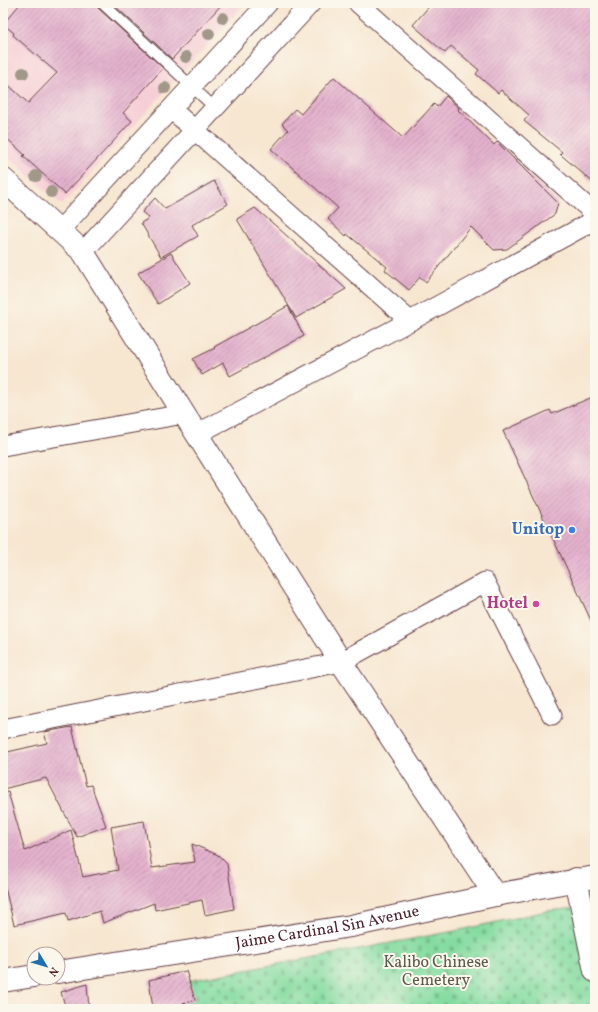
<svg xmlns="http://www.w3.org/2000/svg" width="598" height="1012" viewBox="0 0 598 1012" font-family="Vollkorn,serif">
<style>
.built{fill:#f6cfd6}
.cemetery{fill:url(#cemetery-stones);stroke:#677e66}
.building{fill:url(#building-hatch)}
.lines{fill:none;stroke-linecap:round;stroke-linejoin:round}
.service-casing{stroke:#643d44;stroke-width:12}
.minor-casing{stroke:#643d44;stroke-width:21}
.tertiary-casing{stroke:#643d44;stroke-width:24}
.secondary-casing{stroke:#643d44;stroke-width:24}
.service{stroke:#fff;stroke-width:10}
.minor{stroke:#fff;stroke-width:19}
.tertiary{stroke:#fff;stroke-width:22}
.secondary{stroke:#fff;stroke-width:22}
.tree{fill:#a19889}
.shop-dot{fill:#3f7fe0;stroke:#fbf7ec;stroke-width:1.5}
.hotel-dot{fill:#d1479c;stroke:#fbf7ec;stroke-width:1.5}
.labels{text-anchor:middle;dominant-baseline:central;stroke-width:4;stroke-linejoin:round;paint-order:stroke}
.shop-label{font-size:16px;font-weight:bold;fill:#366cbe;stroke:#fbf7ec;text-anchor:end}
.hotel-label{font-size:16px;font-weight:bold;fill:#b23c85;stroke:#fbf7ec;text-anchor:end}
.street-label{font-size:16px;fill:#4a1f2b;stroke:#fbf7ec}
.park-label{font-size:16px;fill:#5b584e;stroke:#fbf7ec}
</style>
<defs>
<pattern id="cemetery-stones" width="16" height="16" patternUnits="userSpaceOnUse"><rect width="16" height="16" fill="#84dca0"/><path d="M2 7V4a2 2 0 0 1 4 0v3zM10 15v-3a2 2 0 0 1 4 0v3z" fill="#74bc8a"/></pattern>
<pattern id="building-hatch" width="6" height="6" patternUnits="userSpaceOnUse"><rect width="6" height="6" fill="#e4b2cd"/><path d="M-1 1l2-2M0 6l6-6M5 7l2-2" fill="none" stroke="#bb90a7"/></pattern>
</defs>
<rect width="100%" height="100%" fill="#fbf7ec"/>
<filter id="ink" filterUnits="userSpaceOnUse"><feTurbulence type="fractalNoise" baseFrequency=".025" numOctaves="2"/><feDisplacementMap in="SourceGraphic" scale="8" xChannelSelector="R" yChannelSelector="G"/><feConvolveMatrix kernelMatrix="1 2 1 2 8 2 1 2 1" color-interpolation-filters="sRGB"/></filter>
<filter id="wash" filterUnits="userSpaceOnUse"><feTurbulence type="fractalNoise" baseFrequency=".012" numOctaves="4" result="noise"/><feDisplacementMap in="SourceGraphic" scale="16" xChannelSelector="R" yChannelSelector="G"/><feGaussianBlur stdDeviation="0.9" result="paint"/><feColorMatrix in="noise" values="0 0 0 0 0 0 0 0 0 0 0 0 0 0 0 0 0 1.4 0 .05"/><feComposite in="paint" operator="in"/></filter>
<g filter="url(#wash)">
<rect width="100%" height="100%" fill="#f7e7d1"/>
<path class="built" d="M3,3H245L62,205L3,152Z"/>
<path class="cemetery" d="M595,906V1009H185L176,983L460,930L547,911Z"/>
<g id="blocks">
<path class="building" d="M21,3H96L98,8L163,68L123,113L132,121L65,194L23,156L25,155L3,135V80L28,103L57,73L13,35L14,33L3,24Z
M112,3H223L172,59Z
M432,3H595V184L560,154L562,152L524,121L529,115L501,90L498,93L476,74L479,70L451,46L445,53L413,25Z
M334,77L403,138L434,104L437,107L446,96L459,108L458,110L494,145L497,142L558,203L555,214L507,249L494,250L471,227L426,282L420,277L409,290L385,270L387,267L347,234L346,236L328,219L338,208L271,149L288,130L282,124L295,109L301,114Z
M214,181L228,204L192,225L198,236L161,257L141,223L149,218L142,212L155,198L165,209Z
M255,208L277,227L346,289L296,318L237,219Z
M171,253L190,283L158,304L138,273Z
M288,306L304,336L230,376L223,363L202,375L193,359L215,348L214,347Z
M595,396V629L503,431L550,410L552,414Z
M72,727L86,786L91,785L106,826L77,837L46,778L3,789V753L47,743L44,732Z
M8,792L25,851L71,830L83,877L118,870L111,827L144,821L152,868L195,862L192,844L218,855L227,864L234,909L205,915L202,900L155,910L154,903L103,923L100,911L68,921L66,913L14,925L3,879V793Z
M186,971L195,1000L168,1009H153L149,980Z
M87,984L89,1009H66L61,992Z"/>
</g>
</g>
<g filter="url(#ink)">
<use href="#blocks" fill-opacity="0" stroke="#643d44" stroke-width="1"/>
<g class="lines">
<g class="service-casing">
<path id="service" d="M102,3L215,108"/>
</g>
<g class="minor-casing">
<path id="minor" d="M358,3L595,214
M171,109L410,321
M59,231L268,3
M83,252L311,3
M197,434L410,321L595,220
M3,446L184,414
M3,729L341,662L485,582L552,715"/>
</g>
<g class="tertiary-casing">
<path id="tertiary" d="M3,179L83,252L184,414L341,662L495,895
M576,879L595,971"/>
</g>
<g class="secondary-casing">
<g id="secondary">
<path id="s1" d="M58,972L351,926L495,895L595,877"/>
<path d="M3,981L34,976"/>
</g>
</g>
<use href="#service" class="service"/>
<use href="#minor" class="minor"/>
<use href="#tertiary" class="tertiary"/>
<use href="#secondary" class="secondary"/>
</g>
<g class="tree">
<circle cx="223" cy="18" r="6"/>
<circle cx="209" cy="34" r="6"/>
<circle cx="186" cy="57" r="6"/>
<circle cx="23" cy="73" r="6"/>
<circle cx="165" cy="88" r="6"/>
<circle cx="36" cy="176" r="6"/>
<circle cx="51" cy="192" r="6"/>
</g>
</g>
<circle class="shop-dot" cx="572" cy="530" r="4"/>
<circle class="hotel-dot" cx="536" cy="604" r="4"/>
<g class="labels">
<g class="shop-label">
<text x="564" y="530">Unitop</text>
</g>
<g class="hotel-label">
<text x="528" y="604">Hotel</text>
</g>
<g class="street-label">
<text stroke="none"><textPath href="#s1" startOffset="273">Jaime Cardinal Sin Avenue</textPath></text>
</g>
<g class="park-label">
<text x="436" y="963">Kalibo Chinese<tspan x="436" dy="18">Cemetery</tspan></text>
</g>
</g>
<rect width="598" height="1012" fill="none" stroke="#fbf7ec" stroke-width="16"/>
<g transform="translate(46 966) rotate(128)"><circle r="19" fill="#fbf7ec" stroke="#b4a19f"/>
<path d="M0-3L7 15L0 10L-7 15Z" fill="#1f6fb2"/>
<text y="-6" font-size="11" font-weight="bold" text-anchor="middle" fill="#4a1f2b">N</text>
</g>
</svg>
